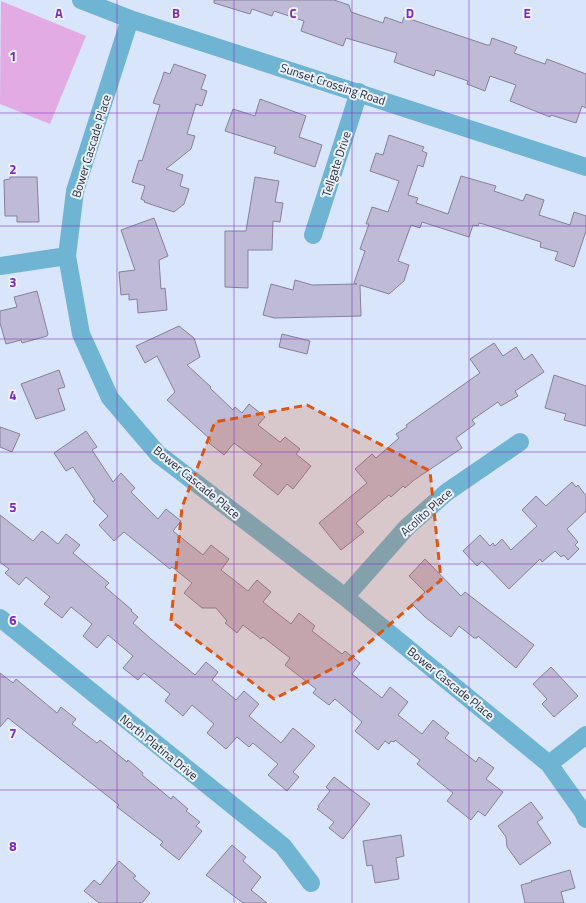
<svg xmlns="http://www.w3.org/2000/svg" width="586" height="903" viewBox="0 0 586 903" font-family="'Titillium Web',sans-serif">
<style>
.green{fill:#e3abe4}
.building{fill:#bfbad6;stroke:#85819b}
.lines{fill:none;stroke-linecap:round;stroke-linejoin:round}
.minor{stroke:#6fb4d2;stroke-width:18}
.marked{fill:#de560e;fill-opacity:0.2;stroke:#de560e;stroke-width:3;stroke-dasharray:8 5;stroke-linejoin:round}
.grid{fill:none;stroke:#7b2cbf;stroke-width:1;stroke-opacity:0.55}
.labels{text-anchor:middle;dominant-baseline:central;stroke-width:4;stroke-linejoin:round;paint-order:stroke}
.street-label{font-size:12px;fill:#1f252f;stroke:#ecf2fd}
.grid-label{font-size:13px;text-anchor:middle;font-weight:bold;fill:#7b2cbf;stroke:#ecf2fd;stroke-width:4;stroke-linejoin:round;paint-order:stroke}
</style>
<rect width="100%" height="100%" fill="#d9e5fb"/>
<path class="green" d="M1,1L86,36L50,124L0,104Z"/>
<path class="building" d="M214,0H334L349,5L351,12L383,23L385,17L402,23L404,17L487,45H490L492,38L517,47L514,53L545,64L547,59L586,74V108L582,106L576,123L551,115L550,117L510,101L516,85L490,76L485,91L467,84L468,81L436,70L434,76L394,62L397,53L346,38L343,46L301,31L304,21L274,11L272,16L252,9L250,14L214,3Z
M174,64L206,75L201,89L207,91L202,106L196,104L187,134L195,136L191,149L166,169L183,175L180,186L189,189L184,204L174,212L144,202L145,201L141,199L145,186L132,182L139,160L142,161L160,105L153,103L162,79L164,72L170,74Z
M260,99L306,116L299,137L322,145L315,167L274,153L276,147L225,131L233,109L255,116Z
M389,135L424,147L422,151L427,153L423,167L418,165L408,195L418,198L416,203L448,214L461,176L496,186L494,191L523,201L526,194L544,200L539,215L570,225L574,212L586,216V231L574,267L555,260L558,252L540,247L541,242L483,224L479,223L478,226L473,225L469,237L422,222L420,228L411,225L398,261L409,265L404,281L389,294L360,285L361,316L274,318L263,315L271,284L293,290L295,280L312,285L357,284L354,283L365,251L360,249L369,224H366L372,207L388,212L399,181L370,171L376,153L383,155Z
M10,177H37L39,222H17V216H5L4,180L10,179Z
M255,177L279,181L275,202L283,203L280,222L273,221L272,250H248V288L225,287V231H246Z
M154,218L168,256L159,260L161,289L165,288L167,310L138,313L137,299L129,300V294L121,295L119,272L135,270L121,230Z
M37,291L48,334L47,336L22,343L21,340L6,344L0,323V311L17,307L14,297Z
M179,326L194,338L200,357L187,365L211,387L210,388L233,410L235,407L242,413L249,404L265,417L258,425L280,442L285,437L300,449L296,454L311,466L293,489L287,484L278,495L253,475L262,464L234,443L224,455L209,443L211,440L167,400L175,392L157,356L145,363L136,346Z
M282,334L310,341L307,354L279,347Z
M494,343L503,356L516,347L524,360L532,354L544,372L515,391L518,396L501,406L498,402L472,420L475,424L456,438L462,448L414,480L405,488L403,486L391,497L389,495L356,523L364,532L341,550L319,523L367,483L355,469L372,454L376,458L399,438L396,434L407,427L406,425L480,373L470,359Z
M59,370L65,387L58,389L65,410L36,419L21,384Z
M554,375L586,386V426L564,420L566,414L545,408Z
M0,427L20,434L12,452L0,447Z
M86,431L97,447L92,450L113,482L121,473L135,488L131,492L158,519L166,509L181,521L173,531L203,555L211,545L229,559L221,570L248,591L257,580L271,592L263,602L291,624L299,613L315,626L312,631L342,654L345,651L360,663L352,674L382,698L390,687L408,702L398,715L422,734L433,720L449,733L445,738L476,762L479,757L494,768L486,779L503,792L485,816L478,811L471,820L447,801L453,793L417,764L420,760L395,740L394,742L391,741L389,744L385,741L378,750L355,731L362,722L335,699L329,705L313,693L316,689L285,665L290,658L263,637L261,639L243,625L237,633L225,623L227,621L216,608H202L184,593L192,583L172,567L170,569L124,532L114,541L99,525L108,516L93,501L95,500L73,467L66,471L54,453Z
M572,482L576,487L578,485L586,496V511L567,529L578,542L575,545L579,549L568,560L564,555L561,557L555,551L542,562L540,559L509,589L482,561L477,566L463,551L480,535L490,546L493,543L495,546L502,539L511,550L537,526L522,510L536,496L546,506Z
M0,515L33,541L42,531L58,544L66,534L80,545L73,553L109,583L105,587L132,610L131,611L138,617L133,623L151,639L195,675L206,662L218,672L212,680L236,700L244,691L259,704L249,716L281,743L293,728L315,746L293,772L299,777L287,791L268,775L278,764L253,743L249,747L237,737L226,749L207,733L214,724L192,705L183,716L165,701L170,694L144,673L138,680L123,668L133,656L108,635L97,648L83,636L92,624L71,607L62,618L44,604L50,597L26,577L19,585L5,573L9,569L0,562Z
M425,559L461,596L465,592L534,645L516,668L478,636L477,638H474L459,626L451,637L425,617L412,604L425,592L409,576Z
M551,667L578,696L554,717L542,704L547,699L533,684Z
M0,673L13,683L16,679L57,713L61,707L76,719L72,724L97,743L100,740L127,762L128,760L143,773L142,775L171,799L173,796L188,809L186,811L200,822L196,826L202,831L179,860L160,845L163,842L117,807L119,805L8,718L0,727Z
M334,777L370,804L343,839L329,828L334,822L317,809L319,807L318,806L330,791L326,787Z
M531,802L543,818L537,822L551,843L520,865L507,847L506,837L498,826Z
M401,835L404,856L396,858L399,879L375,883L372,865L367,866L363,841Z
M232,845L246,857L243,861L261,877L251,890L267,903H243L206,875Z
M119,861L136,876L133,878L150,893L142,903H99L84,891L94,880L100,885Z
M570,870L575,888L561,892L564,903H525L521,885L532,882L531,881Z"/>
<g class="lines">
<path class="minor" d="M81,0L130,19L586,167
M130,19L75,191L67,256L81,334L110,398L158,454L345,597L549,764L583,812L586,819
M313,235L359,92
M0,266L67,256
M345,597L407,527L447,492L520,442
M0,618L283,846L311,883
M549,764L586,735"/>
</g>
<path class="marked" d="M307,405L430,471L441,580L349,660L274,699L171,621L182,507L215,422Z"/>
<path class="grid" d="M117,0V903M234,0V903M352,0V903M469,0V903M0,113H586M0,226H586M0,339H586M0,452H586M0,564H586M0,677H586M0,790H586"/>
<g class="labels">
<g class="street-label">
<text transform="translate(333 84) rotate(18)">Sunset Crossing Road</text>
<text transform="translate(91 146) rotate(-73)">Bower Cascade Place</text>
<text transform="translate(336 164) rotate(-72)">Tellgate Drive</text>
<text transform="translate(197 482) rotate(39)">Bower Cascade Place</text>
<text transform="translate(426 512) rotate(-42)">Acolito Place</text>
<text transform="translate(451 683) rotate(39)">Bower Cascade Place</text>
<text transform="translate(159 747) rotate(39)">North Platina Drive</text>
</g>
</g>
<g class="grid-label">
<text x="59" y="18">A</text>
<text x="176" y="18">B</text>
<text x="293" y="18">C</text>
<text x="410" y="18">D</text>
<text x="527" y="18">E</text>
<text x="13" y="61">1</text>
<text x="13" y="174">2</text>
<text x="13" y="287">3</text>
<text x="13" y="400">4</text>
<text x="13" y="512">5</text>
<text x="13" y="625">6</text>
<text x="13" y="738">7</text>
<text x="13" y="851">8</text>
</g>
</svg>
